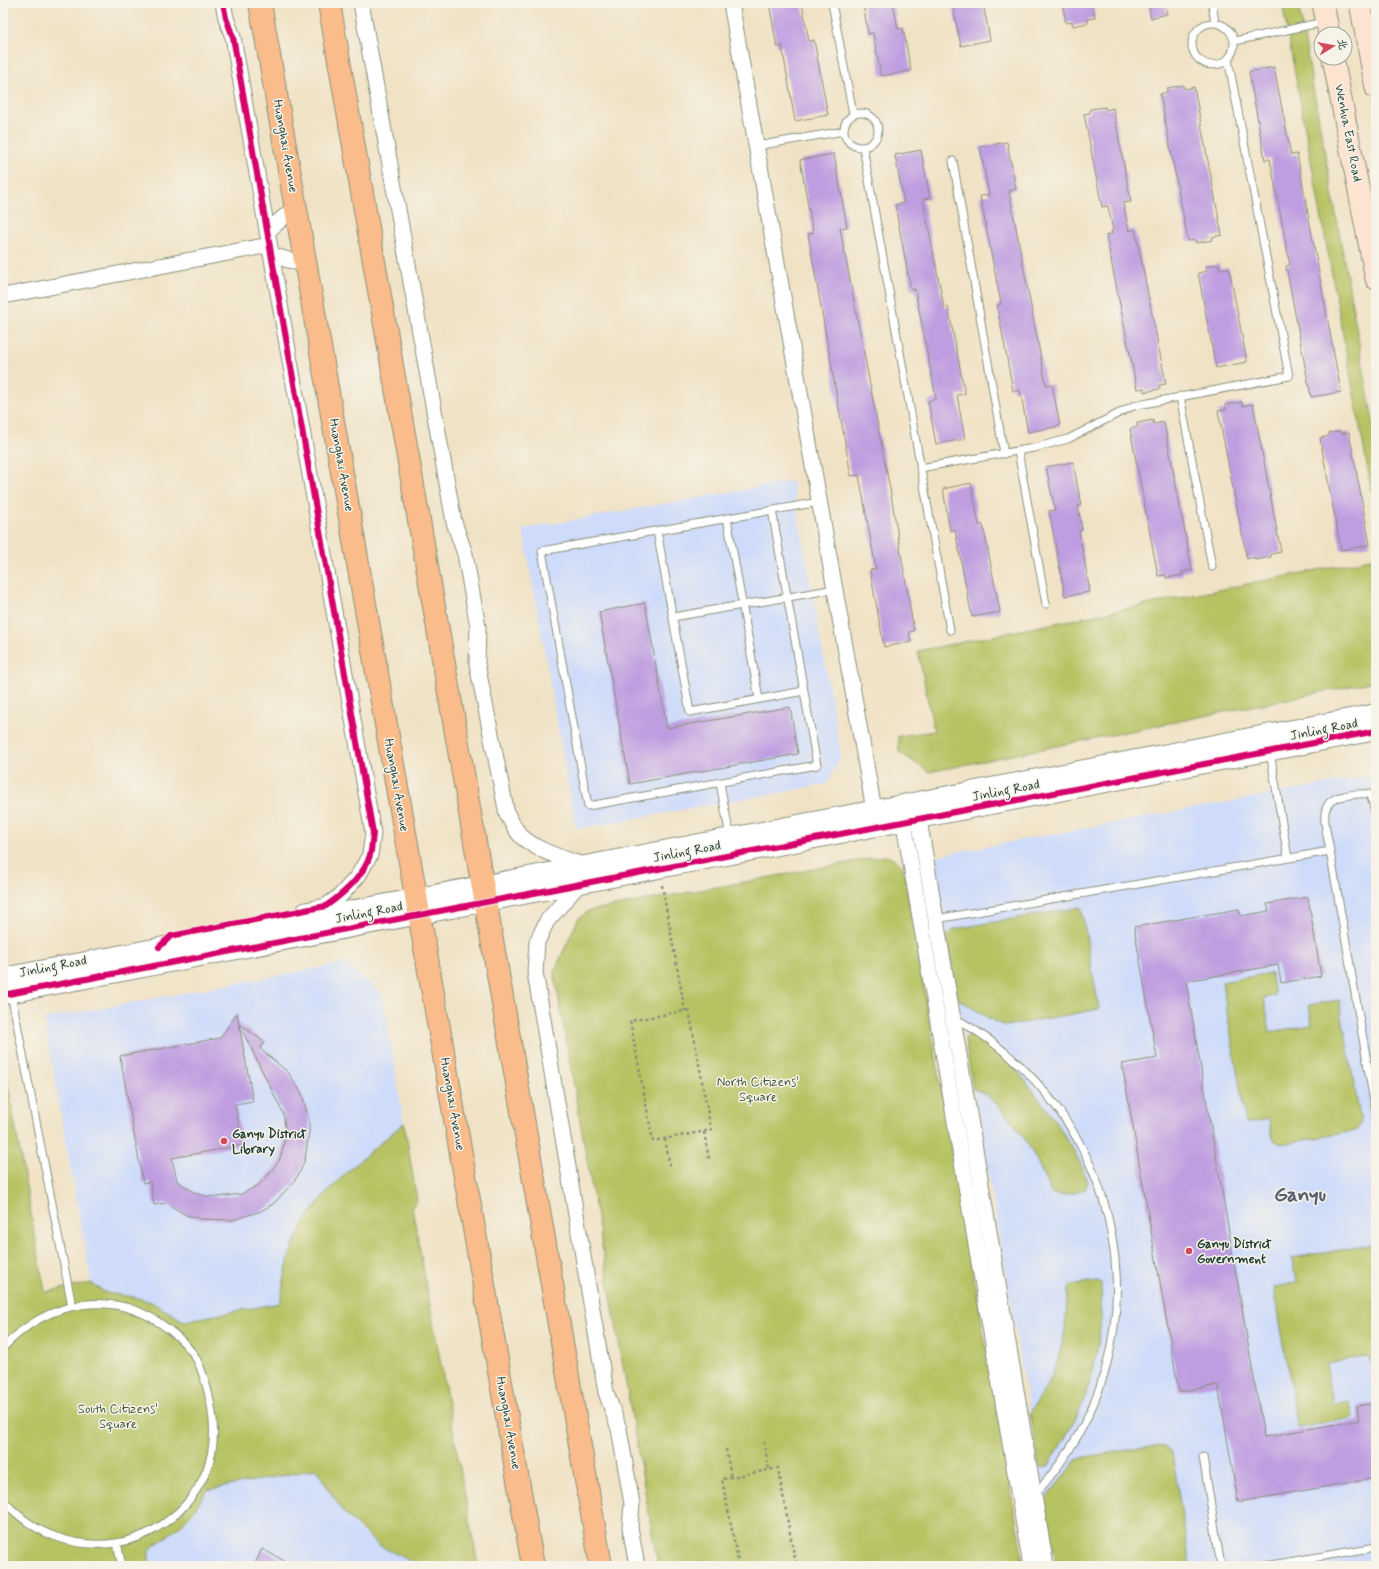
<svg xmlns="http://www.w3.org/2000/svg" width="1379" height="1569" viewBox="0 0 1379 1569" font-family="Mynerve,'LXGW WenKai TC',sans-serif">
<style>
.built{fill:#cedbfa}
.green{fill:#b7c364;stroke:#6b804c}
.building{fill:#be9de0}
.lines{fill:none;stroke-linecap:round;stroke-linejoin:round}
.service-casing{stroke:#88907c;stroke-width:9}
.minor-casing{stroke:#88907c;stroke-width:17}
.tertiary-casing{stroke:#88907c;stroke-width:20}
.secondary-casing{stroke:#88907c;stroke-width:23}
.primary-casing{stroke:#88907c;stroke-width:24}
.path{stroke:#88907c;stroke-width:2.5;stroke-dasharray:3 3;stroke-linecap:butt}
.service{stroke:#fff;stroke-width:7}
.minor{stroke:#fff;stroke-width:15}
.tertiary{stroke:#fff;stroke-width:18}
.secondary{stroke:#fde4d0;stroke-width:21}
.primary{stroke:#f9bc8a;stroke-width:22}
.cycleway-casing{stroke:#f7f3e8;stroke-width:8}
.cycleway{stroke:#d6006c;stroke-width:6}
.poi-dot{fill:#d1495b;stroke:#f7f3e8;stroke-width:1.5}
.labels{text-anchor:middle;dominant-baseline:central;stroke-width:3;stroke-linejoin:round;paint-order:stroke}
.street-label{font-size:13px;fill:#1f3d34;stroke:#f7f3e8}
.park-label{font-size:13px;fill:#3d583e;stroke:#f7f3e8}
.poi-label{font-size:13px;font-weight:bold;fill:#1f3d34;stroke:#f7f3e8;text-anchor:start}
.town-label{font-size:21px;font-weight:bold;fill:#575f70;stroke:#f7f3e8}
</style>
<rect width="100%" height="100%" fill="#f7f3e8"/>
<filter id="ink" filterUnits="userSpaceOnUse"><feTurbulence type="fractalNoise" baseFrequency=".025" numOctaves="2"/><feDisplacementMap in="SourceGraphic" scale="8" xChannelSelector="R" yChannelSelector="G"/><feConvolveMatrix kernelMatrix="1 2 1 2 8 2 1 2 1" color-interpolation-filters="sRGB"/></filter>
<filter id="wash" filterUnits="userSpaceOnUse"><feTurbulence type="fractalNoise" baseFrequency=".012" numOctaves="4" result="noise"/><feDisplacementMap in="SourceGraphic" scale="16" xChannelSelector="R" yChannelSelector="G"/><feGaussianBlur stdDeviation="0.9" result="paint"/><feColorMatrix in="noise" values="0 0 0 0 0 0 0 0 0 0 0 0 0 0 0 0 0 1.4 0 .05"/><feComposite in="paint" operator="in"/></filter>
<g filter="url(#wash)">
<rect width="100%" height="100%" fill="#f0e2c5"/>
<path class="built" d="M792,481L841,755L827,784L576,829L523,529Z
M1376,775V1566H1056L934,859L940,855Z
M345,963L383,995L404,1123L338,1180L289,1257L280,1303L184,1321L134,1297L106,1293L91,1283L44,1019Z
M316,1469L343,1512L360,1530L378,1545L421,1566H149V1551L152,1547L180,1527L193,1513L207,1490Z"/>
<path class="green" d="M1282,3H1298L1376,438V514Z
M1376,558V681L929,772L899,752L898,736L934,731L918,651Z
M884,856C893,858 898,860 903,868L1024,1566H658L554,972L578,919L588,911Z
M1081,907L1099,1009L1006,1026L995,1022L958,999L947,936L954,929Z
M1271,973L1275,996L1264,998L1270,1032L1312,1025L1309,1005L1339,1000L1361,1122L1356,1131L1281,1144L1272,1139L1269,1119L1246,1123L1222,982Z
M975,1034C985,1041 996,1048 1004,1056C1020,1071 1099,1173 1085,1189C1076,1194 1060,1197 1051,1193C1036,1158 1026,1134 998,1106C990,1098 984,1092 973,1089L965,1039L969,1035Z
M3,1058L45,1292L91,1283L106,1293L134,1297L151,1302L184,1321L280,1303C283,1288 285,1272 289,1258C306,1199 360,1161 404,1123L417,1200L412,1207L478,1566H421L378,1545L343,1512L316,1469L207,1490C189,1520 180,1527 152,1547L149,1552V1566H3Z
M1376,1244V1375H1373L1369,1356L1326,1363L1333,1404L1350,1401L1353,1418L1298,1428L1274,1287L1296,1283L1292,1258Z
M1097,1281L1101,1283C1103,1322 1098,1360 1085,1397C1076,1422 1061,1444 1048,1467L1043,1468L1039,1465L1030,1413L1048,1384L1057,1363L1065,1330L1068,1291L1071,1285Z
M1158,1445L1165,1447L1172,1453L1190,1566H1056L1045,1500L1076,1460L1085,1457Z"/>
<g id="blocks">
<path class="building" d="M769,3H802L809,41L814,40L828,115L795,121L782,46L777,47Z
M863,3H893L898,29L903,28L911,71L881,76L873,33L868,34Z
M952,3H983L990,40L961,46Z
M1062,3H1092L1095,18L1087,19L1088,23L1073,26L1072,22L1066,23Z
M1148,3H1165L1167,14L1151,18Z
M1274,67L1291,155L1297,154L1341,392L1311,397L1286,266L1290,265L1270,159L1265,160L1249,72Z
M1183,85L1184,89L1194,87L1222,235L1212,237L1213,240L1196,243V240L1188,241L1160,94L1167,92V88Z
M1105,107L1106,110L1113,108L1131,202L1123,203L1129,231L1135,229L1166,384L1159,385L1160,389L1144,392V388L1137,389L1106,235L1112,234L1111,231L1113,230L1108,206L1102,207L1084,114L1090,113V109Z
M1007,142L1016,189L1009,191L1046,385L1052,384L1060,426L1028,432L1020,390L1013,391L997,305L1001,304L980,196L989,195L980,147Z
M921,150L930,198L923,199L944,308L948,307L965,394L957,395L965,439L936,444L928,401L936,399L915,289L911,290L895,205L904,203L895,155Z
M834,154L847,227L840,228L890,489L914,631L909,632L911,642L884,647L870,570L876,569L859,475L851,476L808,234L813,233L800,160Z
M1219,264L1220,269L1229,268L1247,362L1216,368L1198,273L1207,271L1206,266Z
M1242,402V406L1253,404L1281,552L1271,554V557L1255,560L1254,557L1247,559L1218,411L1226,410L1225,405Z
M1153,420L1154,424L1164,422L1192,570L1182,572L1183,575L1166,578V575L1158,576L1130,429L1138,427L1137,423Z
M1341,431V434L1349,432L1370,545L1341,550L1320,438L1329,436V433Z
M1073,462L1081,505L1078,506L1082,530L1079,531L1090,592L1065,596L1049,511L1055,510L1046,467Z
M971,483L979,525H983L1000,612L972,617L955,530L950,531L943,489Z
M645,603L667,728L790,707L798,754L630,784L599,612Z
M1308,897L1321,976L1281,983L1278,965L1186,981L1264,1437L1359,1420L1357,1406L1376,1403V1478L1238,1502L1218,1385L1179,1392L1122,1064L1157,1058L1134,927L1239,909L1241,916L1269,911L1267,904Z
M237,1013L253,1101L235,1104L243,1145L172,1158L177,1181L195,1193L206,1196L218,1197L241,1194L259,1185L266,1178L279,1161L282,1152L286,1132L283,1113L239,1024L265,1042L260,1049L288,1072L302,1094L309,1119V1132L305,1159L300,1172L292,1184L273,1204L261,1211L233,1220L201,1219L186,1215L166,1203L154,1205L150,1182L143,1183L120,1056L220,1038Z
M262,1549L294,1566H254Z"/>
</g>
</g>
<g filter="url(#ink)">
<use href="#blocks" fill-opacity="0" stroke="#88907c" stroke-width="1"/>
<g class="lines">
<g class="service-casing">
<path id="service" d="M832,3L853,114
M1212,3L1215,23
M1363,8L1376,6
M1192 44a21 21 0 1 1 42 0a21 21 0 1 1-42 0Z
M1235,41L1324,22
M844 130a17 17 0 1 1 34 0a17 17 0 1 1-34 0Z
M756,146L844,131
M863,147L950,630
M953,161L1004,454
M1180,396L1212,567
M1018,451L1046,604
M920,468L1034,448L1068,439L1133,406L1289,376L1228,59
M772,510L817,765L588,806L542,551L819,502
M727,518L759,699
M657,531L690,712L804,691
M673,617L835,589
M1270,752L1288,858
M720,783L730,837
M1330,851C1327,829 1314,801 1344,796C1352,794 1360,793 1369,794L1373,803L1376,819
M936,919L1330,851L1376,1113
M11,993L72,1306
M953,1017C1129,1113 1173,1345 1035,1494
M3,1348C47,1300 115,1287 168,1329C179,1337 190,1348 197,1360C204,1375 208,1389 211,1406C218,1442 211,1475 186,1504C168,1524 143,1539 116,1543C72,1549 32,1533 3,1500
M1203,1457L1221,1566
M117,1543L122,1566
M1265,1566L1376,1547"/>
</g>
<g class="minor-casing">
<path id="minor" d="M223,3L226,18L233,37L373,833L370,855L358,876L340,896L326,906L305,910
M361,3L454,522L465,554L478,627L477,664L507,814C511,821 515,830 521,836C537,851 563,858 583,865
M731,3L874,810
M267,232L295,207
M271,255L306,265
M3,296L269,245
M917,808L1046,1566
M902,812L1031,1566
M579,884L547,921L537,942L535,972L606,1392L619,1429L632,1504L630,1527L637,1566"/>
</g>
<g class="tertiary-casing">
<path id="tertiary" d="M3,977L1376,713
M3,995L1376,731"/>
</g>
<g class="secondary-casing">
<path id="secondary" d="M1323,3L1329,34
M1360,3L1376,88
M1333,58L1376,279"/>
</g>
<g class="primary-casing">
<path id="primary" d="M260,3L533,1566
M329,3L601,1566"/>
</g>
<path class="path" d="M662,885L685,1011
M689,1010L711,1130L653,1141L630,1021Z
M704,1132L709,1159
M665,1139L670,1166
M764,1442L769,1470
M726,1449L731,1477
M739,1566L722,1479L778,1468L796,1566"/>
<use href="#service" class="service"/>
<use href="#minor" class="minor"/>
<use href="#tertiary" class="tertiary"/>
<use href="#secondary" class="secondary"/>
<use href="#primary" class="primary"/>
<g class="cycleway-casing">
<path id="cycleway" d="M159,947L171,936L326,906C343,894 364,876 370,855C372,848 372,840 373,833L233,37L226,18L223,3
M3,995L1376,731"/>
</g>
<use href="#cycleway" class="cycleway"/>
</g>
</g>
<g class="poi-dot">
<circle cx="224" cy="1141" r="4"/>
<circle cx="1189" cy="1251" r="4"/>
</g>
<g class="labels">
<g class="street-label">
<text transform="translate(1348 133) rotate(79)">Wenhua East Road</text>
<text transform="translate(285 146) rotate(80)">Huanghai Avenue</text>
<text transform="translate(341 465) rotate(80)">Huanghai Avenue</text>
<text transform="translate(1324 730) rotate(-11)">Jinling Road</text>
<text transform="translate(396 785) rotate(80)">Huanghai Avenue</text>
<text transform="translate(1006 791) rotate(-11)">Jinling Road</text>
<text transform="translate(687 852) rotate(-11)">Jinling Road</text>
<text transform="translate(369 913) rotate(-11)">Jinling Road</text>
<text transform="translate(53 967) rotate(-11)">Jinling Road</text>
<text transform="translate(452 1104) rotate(80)">Huanghai Avenue</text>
<text transform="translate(508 1423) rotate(80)">Huanghai Avenue</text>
</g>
<g class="park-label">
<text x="758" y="1082">North Citizens'<tspan x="758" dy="15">Square</tspan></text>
<text x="118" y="1409">South Citizens'<tspan x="118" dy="15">Square</tspan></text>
</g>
<g class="poi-label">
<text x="232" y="1134">Ganyu District<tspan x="232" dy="15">Library</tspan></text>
<text x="1197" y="1244">Ganyu District<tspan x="1197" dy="15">Government</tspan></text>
</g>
<g class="town-label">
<text x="1300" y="1195">Ganyu</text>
</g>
</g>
<rect width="1379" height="1569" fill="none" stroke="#f7f3e8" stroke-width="16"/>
<g transform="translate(1333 46) rotate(79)"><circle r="19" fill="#f7f3e8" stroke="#a1aaa0"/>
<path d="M0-3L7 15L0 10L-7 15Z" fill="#d1495b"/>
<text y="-6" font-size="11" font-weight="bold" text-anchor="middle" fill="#1f3d34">北</text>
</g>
</svg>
